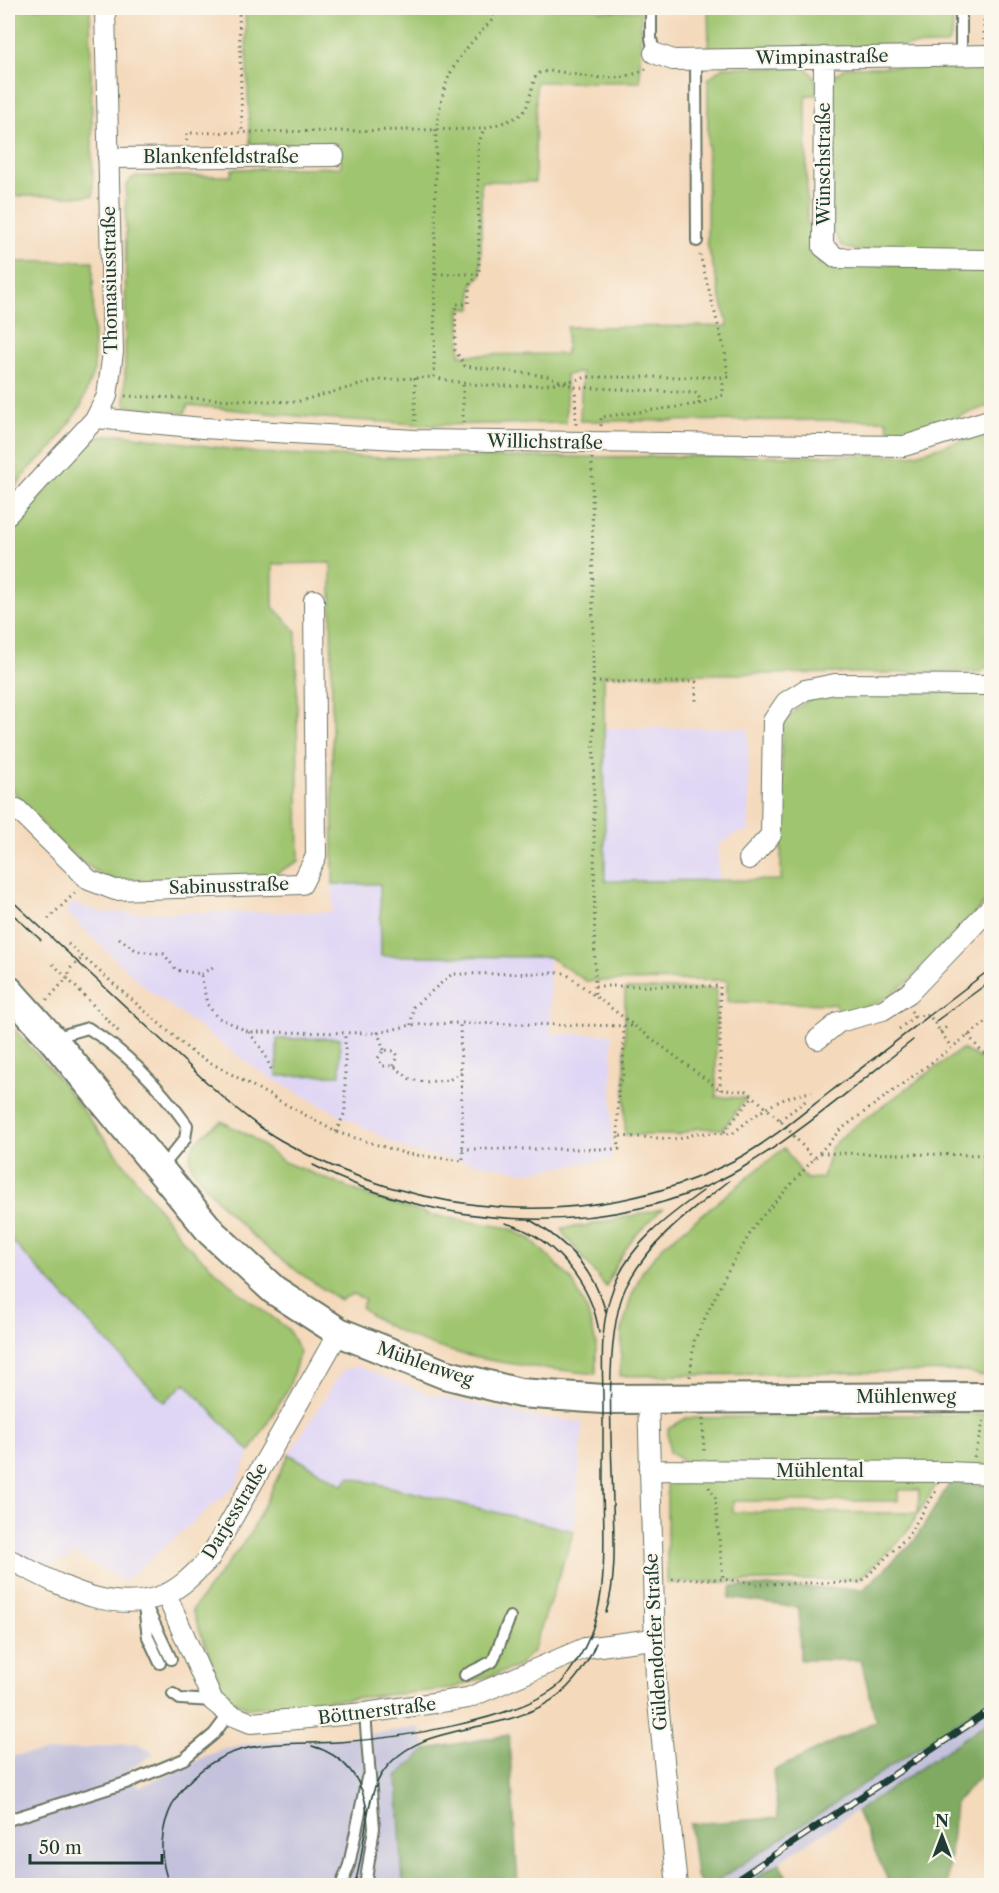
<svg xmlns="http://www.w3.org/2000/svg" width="999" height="1893" viewBox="0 0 999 1893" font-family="'Libre Caslon Text',serif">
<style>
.built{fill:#dfd5f5}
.industrial{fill:#c3c1db}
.green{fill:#a0c570;stroke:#608152;stroke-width:1.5;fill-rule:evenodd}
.forest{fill:#80aa62;stroke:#50744b;stroke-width:1.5}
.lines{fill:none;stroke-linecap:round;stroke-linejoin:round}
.lane-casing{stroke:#6a7463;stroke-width:14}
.street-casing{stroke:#6a7463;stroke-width:22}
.secondary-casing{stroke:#6a7463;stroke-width:32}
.path{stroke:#6a7463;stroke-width:3;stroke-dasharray:1.5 4.5;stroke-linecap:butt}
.lane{stroke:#fff;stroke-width:10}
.street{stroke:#fff;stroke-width:20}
.secondary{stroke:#fff;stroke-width:28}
.tram{stroke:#1f3d34;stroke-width:1.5}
.rail-casing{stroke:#1f3d34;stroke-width:7}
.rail{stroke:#fbf7ec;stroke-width:4.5;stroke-dasharray:14;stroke-linecap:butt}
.labels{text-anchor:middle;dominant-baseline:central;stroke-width:4.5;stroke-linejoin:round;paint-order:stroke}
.street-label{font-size:18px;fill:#1f3d34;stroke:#fbf7ec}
</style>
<rect width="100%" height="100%" fill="#fbf7ec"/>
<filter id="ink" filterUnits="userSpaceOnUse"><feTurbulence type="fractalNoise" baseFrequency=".0167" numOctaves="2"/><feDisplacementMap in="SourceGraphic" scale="12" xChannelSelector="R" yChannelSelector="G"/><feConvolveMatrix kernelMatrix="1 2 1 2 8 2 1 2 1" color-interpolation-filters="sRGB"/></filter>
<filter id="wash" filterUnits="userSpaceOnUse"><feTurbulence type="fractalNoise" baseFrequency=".008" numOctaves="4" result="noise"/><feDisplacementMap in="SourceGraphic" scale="24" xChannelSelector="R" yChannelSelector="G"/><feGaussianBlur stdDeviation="1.35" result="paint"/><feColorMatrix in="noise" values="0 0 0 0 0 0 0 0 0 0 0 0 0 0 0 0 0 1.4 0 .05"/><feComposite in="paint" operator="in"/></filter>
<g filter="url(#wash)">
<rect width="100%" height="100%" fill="#f4d9bb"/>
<path class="built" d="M604,728H748L749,832H740L718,845L719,881L605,882Z
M333,884H380L382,956L549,957L551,1034H612V1159L526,1172L411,1152L274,1080L242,1059L147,989L65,911L73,903L103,913L333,912Z
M8,1237L164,1401L185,1382L250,1452L236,1485L124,1582L74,1553L67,1560L42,1566L8,1549Z
M357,1366L429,1394L534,1417L583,1422L574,1531L350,1477L344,1486L289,1454L342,1371Z"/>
<path class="industrial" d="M991,1700V1720L745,1885L711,1886Z
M419,1727L427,1749L397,1776L403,1885L8,1886V1756L137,1743L155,1754L129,1769L139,1788L222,1749L251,1743L342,1738Z"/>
<path class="green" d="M8,8H90L93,196H8Z
M245,8H599L600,11H641L640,82H536L535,182L481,181V275L472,285V309H460V355L566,354L567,327L728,326L707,243L708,79L723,67L805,68C815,74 817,83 817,95H806L807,223L819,224V264L991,266V405L926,428L888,430L887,420L580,421L582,372L566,375V423L430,425L307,417L188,405L185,413L125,406L126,187L132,178L141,176H231L232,169L341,167L340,144H250Z
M708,8H952C952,20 956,38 945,45L709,49Z
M991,66V254L858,251L843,247L830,227V90L835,75L847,67Z
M93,261L94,370L81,406L54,446L29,469L8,496V262Z
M120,434L257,453L385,458L912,455C926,452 977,434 986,436L991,452V662L981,672L604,675L605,881L781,880L782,725C795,708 807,698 828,693L989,692L992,695L991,896L909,981L872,1006L839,1014L836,1004L727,1002V980L586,981L549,957L381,956L380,884H333L331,563L273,564V607L296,631L299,861L269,877L117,881C71,865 40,820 8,785V540L29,508L93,438Z
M625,989H716V1097L746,1098L723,1129L697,1128L678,1135H625Z
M8,1023L50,1068L186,1244L239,1292L288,1329L300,1352L289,1387L250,1452L185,1383L164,1402L8,1237Z
M340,1038V1075L277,1076V1039Z
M962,1049L991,1064V1373L981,1376L966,1371L620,1376L622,1331L630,1300L642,1272L662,1247L784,1148L806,1179L823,1178L831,1148L848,1131Z
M221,1121L251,1137L284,1162L377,1199L431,1215L509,1228L531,1239L572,1280L587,1311L596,1343V1374C517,1365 426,1359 361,1308L365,1299L353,1294L340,1300C288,1267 241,1232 203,1183C198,1175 190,1168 190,1159C190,1142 209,1130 221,1121Z
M662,1209L633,1238L618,1261L606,1287L563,1233L562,1228L585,1226Z
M991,1414V1470L689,1465L669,1452L668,1429L686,1418Z
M289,1454L343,1485L349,1477L574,1531L533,1651L517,1667L450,1689L248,1708L225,1696L192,1610L250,1534Z
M667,1475L941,1477L905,1535L859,1579L667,1583ZM898,1490H919L918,1513L733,1512V1501H898Z"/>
<path class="forest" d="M951,1481L991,1486V1700L711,1885H703L696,1876L690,1824L778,1818L773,1771L876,1721L861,1660H800L799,1608L729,1598L732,1586L864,1589L915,1540Z
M991,1720V1765L955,1803L947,1885H890L857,1811Z
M509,1735L518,1885H403L397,1776L427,1749Z
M779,1863L787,1877L782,1885H745Z"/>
</g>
<g filter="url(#ink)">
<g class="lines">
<g class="lane-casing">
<path id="lane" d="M651,8V38L654,53
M961,8V55
M696,59L697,241
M54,1041L67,1034L88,1028C126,1052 161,1089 187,1125L185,1139L161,1168
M143,1600L148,1637L160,1663
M147,1608L171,1659
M465,1675L493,1661L510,1617
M173,1694L180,1699L213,1701
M8,1820L129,1782L184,1759L214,1734L229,1714
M341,1886L349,1865L367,1778
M365,1886L374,1828L365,1713"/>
</g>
<g class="street-casing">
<path id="street" d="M654,53L673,60L992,55
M824,57L823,247L837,258L987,260
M108,158L334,156
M96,418L203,428L415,440L904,446L992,419
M8,514L96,418L107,396L113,352L105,8
M8,807L17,809L89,880L115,890L302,884L316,856L314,600
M749,859L771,835L773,721L786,702L805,690L835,684L992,685
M818,1039L839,1022L883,1010L909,993L992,906
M648,1397L656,1683L677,1886
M649,1470L948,1472L992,1474
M8,1559C56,1582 110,1618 166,1594C183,1586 196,1572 209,1559L339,1332
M166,1594L213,1701L229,1714L251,1723L365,1713L468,1698L585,1648L653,1639"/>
</g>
<g class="secondary-casing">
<path id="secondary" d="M8,990L54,1041L212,1233L274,1290L339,1332L444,1374L520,1393L603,1399L992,1397"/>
</g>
<path class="path" d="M239,8L242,133
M984,8V39
M187,141V133L484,129
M436,274H479
M434,377C478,389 543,389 587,377H728L725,352L700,255
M415,378V421
M463,385V422
M575,387L576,425
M125,396L296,402L378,380L434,377L436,130C445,71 453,62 493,19L494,8
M699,404L723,395V378
M601,426V417L699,404L700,399L696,393L575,387L547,376L465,366L455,350L456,304H468L470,284L479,274L478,145L484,129C495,124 516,121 524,111C531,101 531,85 537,74C550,68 564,73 578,75C601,79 626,80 646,69
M592,458L595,996L720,1090L747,1091L780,1120L814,1159
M593,682H696V703
M48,919L77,891
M119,938L137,951L164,954L176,970L201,974L207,1004L217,1017L249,1032L378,1033
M68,944L193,1053L336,1132L407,1154L463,1161L460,1023L632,1026
M53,964L67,978L71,968L82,958
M201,974L215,966
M595,986H720V1090
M47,1000L67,978L121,1034
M911,1011L915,1016L929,1015L951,1047
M411,1025L413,1007L452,974L565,973L595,996
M624,1026L623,1077L618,1084V1136L679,1139L698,1133L732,1134C757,1113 779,1096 812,1092
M899,1029L915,1016
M249,1032L263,1051L272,1071
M940,1032L949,1025
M968,1035L981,1051L992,1057
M384,1050L378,1033L411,1025L459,1023
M394,1066L398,1056L395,1051L384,1050L378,1058L382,1066H394L410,1079L424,1082L449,1080L461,1072
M780,1120L808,1099
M336,1132L345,1112V1033
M724,1132L753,1096
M462,1149H619L618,1136
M820,1153L992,1155
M690,1377L694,1341L726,1274L757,1222L840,1130L992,1018
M703,1419L704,1452
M974,1457L984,1420
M709,1487L715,1498L723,1578
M672,1579H723L758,1584L861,1582L907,1537L936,1491"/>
<use href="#lane" class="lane"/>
<use href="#street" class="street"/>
<use href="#secondary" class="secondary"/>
<path class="tram" d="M8,897C62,947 116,998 170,1048C205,1080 240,1117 282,1141C418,1219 594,1234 735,1160C769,1142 799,1116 830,1092C884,1051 937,1009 992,968
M8,910L41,940
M936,1021L992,980
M313,1165C437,1231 618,1242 742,1168C802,1132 857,1084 913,1040
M530,1220C567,1241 594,1271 606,1312
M505,1223C552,1235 593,1285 599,1333
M606,1612C617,1578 614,1539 613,1504C612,1449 603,1335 626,1287C648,1242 691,1211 729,1181
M312,1746C344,1755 364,1780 367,1813
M170,1886C145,1827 181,1768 240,1750C271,1741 307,1744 339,1742C395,1739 519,1720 560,1684C566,1678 571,1669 576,1662C610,1612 604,1548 603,1489C603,1458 603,1426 603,1395C602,1358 600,1321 614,1286C631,1243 667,1217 703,1191
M354,1886C366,1852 363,1805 381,1775C429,1701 550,1757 596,1643"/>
<g class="rail-casing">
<path id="rail" d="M728,1886L992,1709"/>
</g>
<use href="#rail" class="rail"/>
</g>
</g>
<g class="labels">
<g class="street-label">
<text transform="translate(822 57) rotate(-1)">Wimpinastraße</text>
<text x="221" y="157">Blankenfeldstraße</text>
<text transform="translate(824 164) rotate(-90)">Wünschstraße</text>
<text transform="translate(110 280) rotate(-91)">Thomasiusstraße</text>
<text transform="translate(545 442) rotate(1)">Willichstraße</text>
<text transform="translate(229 886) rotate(-2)">Sabinusstraße</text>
<text transform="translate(425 1364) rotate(19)">Mühlenweg</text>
<text x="906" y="1397">Mühlenweg</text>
<text x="820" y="1471">Mühlental</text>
<text transform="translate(235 1511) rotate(-59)">Darjesstraße</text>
<text transform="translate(656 1642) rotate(-93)">Güldendorfer Straße</text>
<text transform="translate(377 1711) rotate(-7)">Böttnerstraße</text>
</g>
</g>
<rect width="999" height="1893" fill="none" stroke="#fbf7ec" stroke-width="30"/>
<g transform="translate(942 1836)" stroke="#fbf7ec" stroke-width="4.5" paint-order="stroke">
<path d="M0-4.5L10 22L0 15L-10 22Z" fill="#1f3d34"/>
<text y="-9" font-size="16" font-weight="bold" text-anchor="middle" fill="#1f3d34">N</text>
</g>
<path d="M30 1854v9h132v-9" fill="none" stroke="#1f3d34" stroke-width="3"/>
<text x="39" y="1854" font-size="18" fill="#1f3d34" stroke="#fbf7ec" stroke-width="4.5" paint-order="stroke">50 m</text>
</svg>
